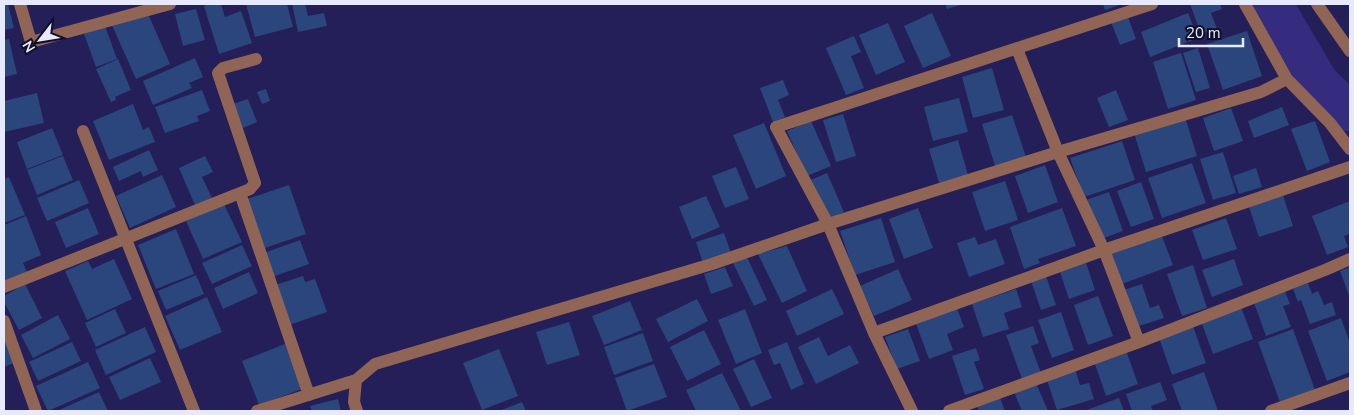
<svg xmlns="http://www.w3.org/2000/svg" width="1354" height="415" viewBox="0 0 1354 415" font-family="'Nunito Sans',sans-serif">
<style>
.lines{fill:none;stroke-linecap:round;stroke-linejoin:round}
.river{stroke:#352c80;stroke-width:39}
.building{fill:#2a467c}
.minor{stroke:#906555;stroke-width:12}
</style>
<rect width="100%" height="100%" fill="#241f58"/>
<g class="lines">
<path class="river" d="M1273,4L1319,82L1350,112"/>
</g>
<path class="building" d="M4,4H8L14,28L4,30Z
M209,4H221L225,17L241,11L252,43L219,54L204,6Z
M246,4H287L293,27L255,37Z
M292,4H305L308,16L324,13L327,26L298,32Z
M945,4H964L947,9Z
M1103,4H1122L1105,10Z
M1190,4H1220L1222,9L1211,13L1217,29L1201,34Z
M196,9L205,40L183,46L175,14Z
M932,13L951,56L923,68L904,26Z
M1188,13L1198,38L1150,57L1141,32Z
M149,16L170,64L136,79L111,23Z
M1128,17L1136,39L1120,45L1111,22Z
M888,23L905,62L876,75L859,35Z
M105,26L117,59L96,67L84,34Z
M1247,31L1262,76L1223,90L1207,44Z
M854,36L861,52L851,56L864,88L846,95L826,48Z
M9,39L17,74L4,77V40Z
M1198,48L1210,88L1196,92L1183,53Z
M1181,53L1196,100L1168,109L1153,62Z
M195,58L203,77L189,83L192,88L153,105L143,81Z
M118,59L131,90L115,97L116,100L111,102L96,69Z
M992,68L1004,110L973,118L962,77Z
M783,80L789,95L778,100L785,117L773,122L760,88Z
M266,89L270,101L262,104L257,92Z
M202,90L210,111L197,116L199,121L165,133L155,107Z
M1116,90L1128,120L1109,127L1097,98Z
M37,93L44,123L4,132V101Z
M959,98L968,132L933,141L924,107Z
M248,99L257,122L243,128L233,104Z
M133,104L143,130L149,127L155,142L109,160L93,121Z
M1282,107L1289,125L1254,138L1248,121Z
M1231,108L1243,141L1214,151L1203,118Z
M843,114L856,156L836,162L823,120Z
M1012,115L1026,157L995,166L982,124Z
M1185,117L1197,156L1146,172L1134,133Z
M811,121L831,166L807,176L787,131Z
M1315,121L1330,162L1307,171L1291,129Z
M764,123L786,176L756,189L733,135Z
M52,128L63,155L27,169L17,142Z
M958,140L968,175L939,183L929,149Z
M1122,141L1135,180L1084,197L1070,158Z
M149,150L158,170L143,177L141,171L119,181L113,167Z
M1223,152L1236,193L1213,200L1200,159Z
M63,156L73,180L37,195L27,170Z
M205,156L213,172L202,177L212,198L195,205L179,168Z
M1192,163L1206,203L1162,218L1148,178Z
M1045,165L1058,202L1028,213L1015,176Z
M736,167L749,199L725,208L712,176Z
M1256,168L1262,187L1239,194L1233,176Z
M827,173L844,212L828,219L811,180Z
M162,175L176,207L130,228L116,196Z
M9,177L25,215L4,223V179Z
M79,180L89,203L47,221L37,198Z
M1005,181L1018,220L985,231L972,192Z
M1141,182L1154,219L1131,227L1117,191Z
M289,185L306,234L265,248L247,199Z
M1109,192L1123,231L1101,239L1086,200Z
M1283,195L1293,226L1259,237L1249,207Z
M706,196L720,227L692,239L679,207Z
M1350,201V234L1344,236L1348,247L1327,255L1312,216Z
M224,204L242,242L203,259L186,221Z
M88,208L99,234L66,248L55,222Z
M918,208L933,248L904,259L889,219Z
M1062,208L1076,246L1038,259L1040,263L1024,269L1010,227Z
M26,216L41,255L23,263L27,272L4,281V225Z
M881,218L895,262L855,275L840,231Z
M1226,218L1237,249L1203,260L1192,230Z
M176,229L194,274L156,289L138,245Z
M724,233L731,253L703,263L696,242Z
M1161,234L1173,265L1122,284L1110,253Z
M975,237L978,245L996,239L1005,264L969,277L957,243Z
M300,240L309,264L272,277L264,253Z
M242,245L252,266L212,284L202,263Z
M787,246L807,291L782,303L758,254Z
M747,257L767,300L754,306L733,263Z
M114,259L132,299L87,320L65,271L88,261L92,269Z
M1234,259L1243,285L1212,297L1202,270Z
M1086,263L1095,290L1069,299L1060,272Z
M1193,265L1207,308L1182,316L1167,274Z
M725,267L733,286L711,294L704,274Z
M1350,267V298L1340,271Z
M898,269L912,300L874,316L860,286Z
M249,272L258,293L223,309L214,288Z
M196,275L204,294L166,310L158,291Z
M303,276L305,282L315,279L327,312L289,325L275,285Z
M1046,276L1056,305L1041,310L1031,281Z
M1308,283L1312,294L1318,291L1324,305L1332,302L1336,315L1310,324L1301,300L1298,302L1293,289Z
M25,284L42,318L19,330L4,302V296Z
M1142,284L1150,308L1159,305L1164,318L1136,327L1124,290Z
M832,289L844,314L797,336L786,311Z
M1016,289L1022,307L1004,313L1009,329L983,337L972,304Z
M1284,289L1290,304L1283,306L1291,327L1266,336L1253,300Z
M1098,296L1113,336L1088,345L1074,305Z
M207,297L222,332L180,350L165,316Z
M697,299L708,321L668,342L656,319Z
M630,301L642,330L604,345L592,316Z
M956,306L964,327L947,334L953,350L929,359L915,321Z
M1241,307L1253,339L1213,354L1201,321Z
M115,309L126,333L96,347L85,323Z
M745,309L762,353L736,364L718,320Z
M1061,312L1074,350L1052,358L1038,320Z
M58,315L70,339L33,358L21,335Z
M1341,318L1350,343V372L1327,381L1308,331Z
M569,322L580,355L547,365L536,332Z
M1033,326L1039,343L1031,346L1041,373L1022,379L1006,335Z
M1193,326L1206,363L1172,375L1159,338Z
M145,327L156,352L106,375L95,350Z
M908,329L920,361L897,369L885,337Z
M1293,329L1315,390L1280,402L1258,342Z
M704,330L721,364L687,381L670,347Z
M4,332L16,362L4,367Z
M643,333L653,361L614,375L604,347Z
M819,337L828,356L850,345L859,363L816,384L798,347Z
M72,342L81,361L38,381L29,362Z
M787,342L804,384L791,390L780,363L774,365L768,350Z
M285,344L302,389L259,405L242,361Z
M976,348L980,360L974,362L984,389L965,395L952,356Z
M499,349L518,396L482,410L463,363Z
M1127,353L1138,384L1106,396L1095,364Z
M150,358L161,382L120,400L109,377Z
M754,359L772,398L751,407L733,369Z
M88,362L100,388L48,411L36,386Z
M654,364L667,397L627,411L615,378Z
M1075,369L1080,385L1089,383L1094,399L1057,410L1046,377Z
M1204,372L1218,411H1182L1172,384Z
M722,373L741,411H696L686,390Z
M1160,382L1167,400L1151,406L1153,411H1132L1126,394Z
M1036,383L1048,411H1022L1014,392Z
M99,392L108,411H57Z
M1000,398L1005,411H979L977,406Z
M1119,398L1124,411H1084Z
M338,399L341,411H312L310,406Z
M522,402L526,411H499Z"/>
<g class="lines">
<path class="minor" d="M20,4L31,42L170,4
M1245,4L1287,79L1330,123L1350,149
M1317,4L1350,51
M1017,49L1058,152L1104,250L1139,342
M83,131L194,411
M240,193L250,189L255,183L218,73L223,68L256,59
M4,287L240,193L309,395
M4,321L36,411
M874,333L1104,250L1350,167
M257,411L356,380
M357,411L354,402L356,380L375,364L712,264L828,224L1058,152L1261,92L1287,79
M912,411L874,333L828,224L776,127L1152,4
M949,411L1139,342L1325,270L1350,259
M1271,411L1350,383"/>
</g>
<rect width="1354" height="415" fill="none" stroke="#e7e9ff" stroke-width="10"/>
<g transform="translate(40 40) rotate(239)" stroke="#0f0f27" stroke-width="4" paint-order="stroke">
<path d="M0-4L9 19L0 12L-9 19Z" fill="#e7e9ff"/>
<text y="-8" font-size="14" font-weight="bold" text-anchor="middle" fill="#e7e9ff">N</text>
</g>
<path d="M1179 38v8h64v-8" fill="none" stroke="#e7e9ff" stroke-width="2.5"/>
<text x="1186" y="38" font-size="15" fill="#e7e9ff" stroke="#0f0f27" stroke-width="4" paint-order="stroke">20 m</text>
</svg>
